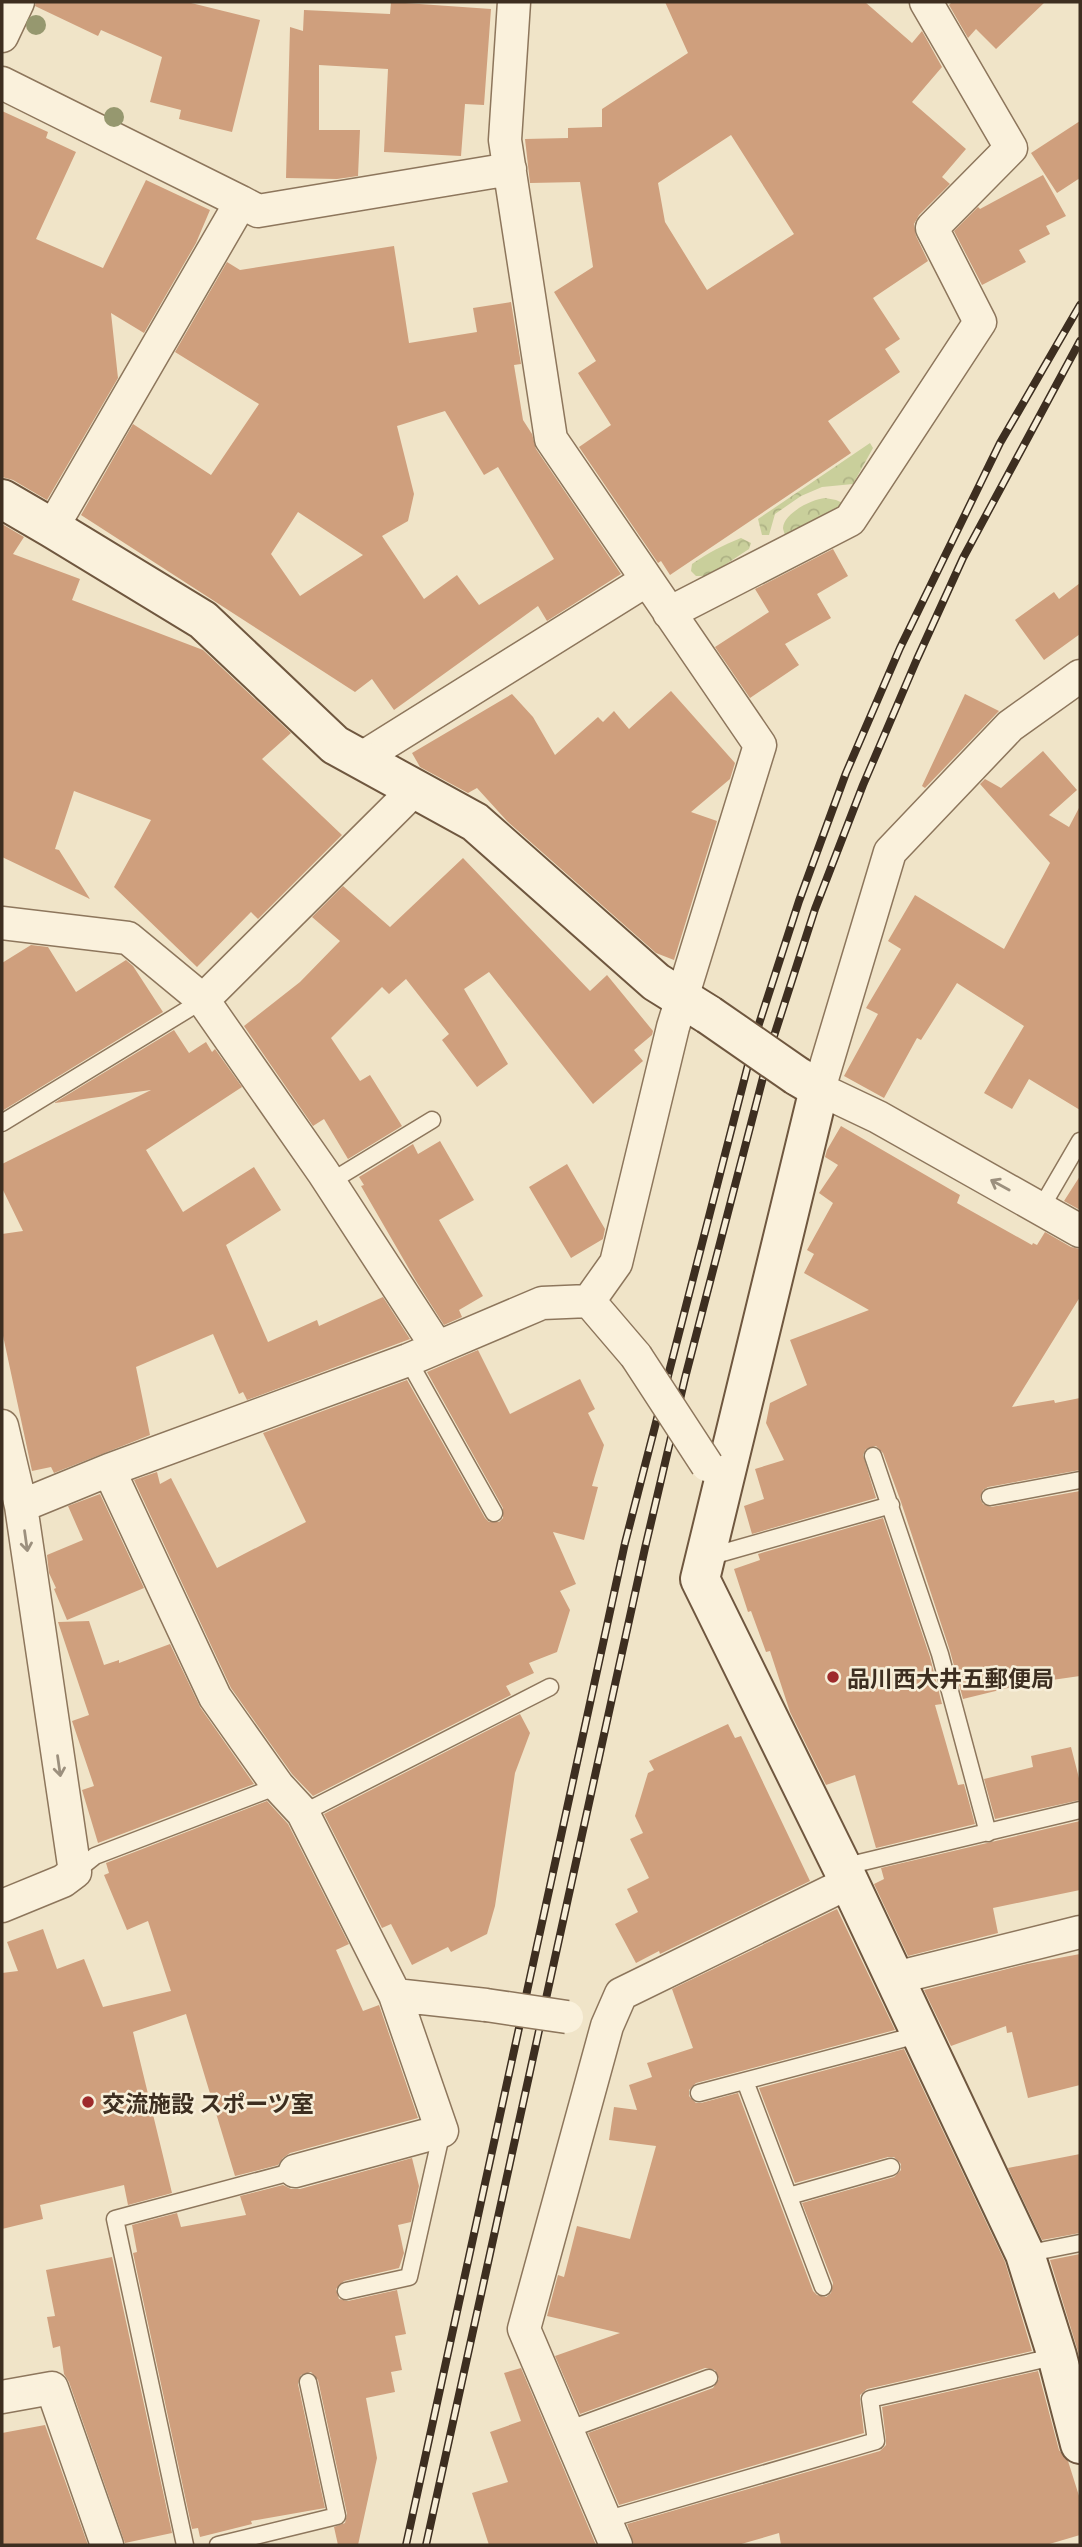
<svg xmlns="http://www.w3.org/2000/svg" width="1082" height="2547" viewBox="0 0 1082 2547" font-family="Georgia,'Noto Sans JP',serif">
<style>
.forest{fill:url(#forest-crowns)}
.building{fill:#cf9f7d;fill-rule:evenodd}
.lines{fill:none;stroke-linecap:round;stroke-linejoin:round}
.lane-casing{stroke:#8d765c;stroke-width:19}
.street-casing{stroke:#8d765c;stroke-width:35}
.secondary-casing{stroke:#6f573f;stroke-width:42}
.lane{stroke:#faf1dc;stroke-width:16}
.street{stroke:#faf1dc;stroke-width:32}
.secondary{stroke:#faf1dc;stroke-width:38}
.rail-casing{stroke:#3d2e20;stroke-width:8}
.rail{stroke:#f7eed8;stroke-width:5;stroke-dasharray:16;stroke-linecap:butt}
.street-bridge-casing{stroke:#8d765c;stroke-width:35;stroke-linecap:butt}
.secondary-bridge-casing{stroke:#6f573f;stroke-width:42;stroke-linecap:butt}
.street-bridge{stroke:#faf1dc;stroke-width:32}
.secondary-bridge{stroke:#faf1dc;stroke-width:38}
.tree{fill:#96986f}
.oneway{stroke:#9c907e}
.poi-dot{fill:#9e2a2b;stroke:#f7eed8;stroke-width:2.5}
.labels{text-anchor:middle;dominant-baseline:central;stroke-width:5;stroke-linejoin:round;paint-order:stroke}
.poi-label{font-size:23px;font-weight:bold;fill:#3d2e20;stroke:#f7eed8;text-anchor:start}
</style>
<defs>
<pattern id="forest-crowns" width="20" height="18" patternUnits="userSpaceOnUse" patternTransform="scale(1.75)"><rect width="20" height="18" fill="#c9cf9b"/><path d="M2 6a3 3 0 1 1 6 0M12 15a3 3 0 1 1 6 0" fill="none" stroke="#aeb285"/></pattern>
</defs>
<rect width="100%" height="100%" fill="#f0e4c8"/>
<path class="forest" d="M870,443L873,448L853,484L822,487L801,496L775,514L769,535H762L758,519Z
M825,498L836,500L845,504L836,512L786,539C786,537 783,530 783,528C784,513 812,499 825,498Z
M741,538L751,543L749,549L708,576H696L691,571L692,564C708,553 723,545 741,538Z"/>
<path class="building" d="M36,2H187L260,20L232,132L179,119L181,110L150,102L162,57L101,30L98,36L35,6Z
M391,2L491,9L484,105L465,104L461,156L384,152L388,69L319,65V130H360L358,176L337,179L286,178L290,27L303,31L304,10L390,14Z
M665,2H865L912,43L922,31L942,67L912,102L966,149L942,177L950,184L919,215L914,224L916,236L928,261L873,298L900,339L885,349L900,372L828,421L851,453L670,575L661,561L658,563L579,447L611,425L578,373L596,361L554,292L593,267L580,182L530,183L525,139L568,138V128L602,127V109L688,53ZM731,135L794,234L707,290L665,222L658,183Z
M950,2H1045L996,49L976,29L968,38L949,5L951,3Z
M2,111L48,132L46,138L76,152L36,239L103,268L146,180L210,210L196,243L144,333L111,313L118,378L47,500L13,480L2,477Z
M1080,121V178L1057,193L1031,153Z
M1043,175L1066,216L1046,226L1050,234L1019,250L1026,262L982,285L954,231L978,207L980,209Z
M394,246L409,343L477,332L473,308L511,302L521,364L514,365L523,420L532,434L536,449L621,574L547,621L538,606L394,710L372,679L355,692L81,515L133,424L211,475L259,404L175,352L227,262L240,270ZM445,411L484,475L498,467L554,559L479,605L457,575L424,599L382,536L408,521L414,494L397,426ZM298,512L363,555L300,596L271,554Z
M2,524L24,537L13,554L80,579L72,600L203,650L291,733L262,759L342,835L258,919L251,912L197,967L114,887L151,820L74,791L55,849L59,850L90,899L2,857Z
M833,549L848,576L817,594L831,618L785,644L799,665L750,698L715,647L769,612L755,589Z
M1080,583V634L1044,660L1015,620L1054,592L1059,599Z
M671,691L735,763L730,779L691,812L717,821L674,960L656,953L507,821L477,788L468,793L420,767L412,753L512,694L533,717L555,755L598,717L603,722L614,711L629,729Z
M965,694L999,711L925,788L922,786Z
M1043,751L1077,790L1049,815L1069,827L1080,806V1110L1029,1079L1012,1109L984,1093L1024,1026L957,983L921,1040L917,1038L884,1098L844,1076L878,1014L866,1008L901,949L888,941L915,895L1004,949L1050,863L980,784L985,779L1001,788Z
M463,858L590,991L607,975L653,1031L652,1035L634,1050L643,1061L593,1104L489,972L464,989L508,1064L477,1087L442,1040L449,1034L406,979L389,994L382,987L331,1038L360,1081L370,1075L402,1126L348,1159L324,1119L313,1126L244,1026L300,982L340,941L312,917L343,886L390,927Z
M31,945L48,947L76,992L126,960L133,966L163,1012L2,1111V963Z
M174,1030L189,1053L206,1042L212,1052L215,1049L242,1087L146,1150L183,1212L254,1167L281,1210L226,1245L268,1342L317,1320L319,1326L383,1297L410,1339L247,1400L243,1392L239,1394L213,1334L136,1367L150,1435L54,1473L51,1467L32,1471L2,1331V1234L23,1231L2,1188V1164L151,1090L54,1103Z
M841,1126L960,1195L957,1203L1032,1245L1033,1243L1037,1245L1045,1232L1071,1247L1080,1249V1297L1012,1407L1054,1400L1055,1403L1080,1398V1470L988,1487L983,1490L980,1498L983,1504L991,1507L1080,1491V1676L1024,1684L963,1699L950,1651L901,1502L883,1453L876,1446L866,1449L863,1455L876,1498L752,1534L744,1506L764,1499L755,1469L784,1460L766,1423L770,1403L807,1385L790,1340L869,1310L804,1273L814,1254L807,1250L833,1203L819,1193L838,1165L825,1157L827,1150Z
M440,1141L474,1200L439,1220L483,1296L459,1310L462,1317L444,1325L416,1281L361,1186L364,1185L359,1177L413,1144L418,1154Z
M567,1164L605,1229L603,1239L571,1258L529,1187Z
M1080,1176V1210L1064,1201Z
M478,1350L510,1414L580,1379L595,1409L588,1413L604,1445L592,1486L598,1487L584,1540L553,1532L576,1584L560,1591L570,1610L557,1652L529,1663L534,1673L506,1686L511,1695L313,1796L292,1774L231,1688L134,1480L157,1472L160,1484L171,1478L217,1568L306,1522L263,1433L407,1380L485,1518L489,1522H499L503,1518V1508L427,1372Z
M100,1494L144,1588L67,1620L54,1589L56,1588L49,1573L47,1555L83,1540L68,1506Z
M883,1518L930,1657L942,1704L935,1705L958,1785L964,1784L975,1824L876,1848L855,1775L826,1785L790,1712L770,1651L766,1652L751,1611L748,1612L734,1569L760,1560L758,1554Z
M89,1621L104,1665L119,1660V1663L170,1644L200,1707L254,1784L98,1843L82,1790L94,1786L72,1721L89,1715L58,1622Z
M520,1714L530,1733L515,1773L495,1906L487,1934L451,1952L448,1947L412,1965L391,1924L382,1928L324,1814Z
M728,1724L735,1738L741,1736L810,1881L660,1954L659,1951L636,1963L615,1924L638,1912L627,1889L649,1878L630,1839L643,1833L635,1816L648,1773L654,1770L649,1761Z
M1071,1747L1080,1782V1800L995,1819L984,1779L1033,1767L1031,1756Z
M267,1801L288,1824L349,1944L336,1950L363,2011L379,2005L418,2118L290,2153L283,2158L278,2165L235,2176L186,2014L133,2032L172,2193L128,2205L124,2185L40,2205L43,2219L2,2229V1973L18,1971L7,1942L43,1929L57,1969L84,1959L103,2007L171,1991L148,1921L127,1930L104,1875L109,1873L106,1863Z
M1080,1821V1890L993,1908L998,1933L908,1956L874,1884L884,1879L881,1868Z
M837,1909L895,2030L696,2083L689,2090V2096L696,2103H701L738,2093L813,2291L817,2295L826,2297L831,2293L833,2283L802,2203L894,2177L901,2170V2164L894,2157H888L795,2183L759,2088L904,2049L1005,2262L1032,2351L867,2389L860,2395V2400L864,2433L619,2505L588,2433L713,2388L719,2379L715,2370L705,2368L580,2414L555,2356L620,2333L547,2316L558,2275L564,2277L577,2226L630,2239L656,2146L609,2140L614,2107L637,2110L629,2085L652,2077L647,2063L693,2048L672,1989Z
M1080,1954V2085L1028,2098L1012,2032L1007,2033L1006,2026L951,2046L924,1990L1027,1964Z
M1080,2154V2233L1042,2240L1008,2168Z
M412,2158L419,2186L411,2222L398,2225L404,2253L399,2268L344,2281L336,2289L339,2299L348,2301L397,2290L406,2334L395,2336L402,2370L391,2372L395,2392L366,2398L377,2458L358,2545H338L334,2527L345,2523L347,2514L318,2380L311,2372L301,2375L298,2384L325,2508L251,2521L252,2524L200,2537L198,2528L192,2529L133,2253L137,2252L132,2225L177,2213L181,2227L246,2215L240,2196L283,2185L291,2189H300Z
M1080,2254V2358L1050,2260Z
M112,2257L172,2533L125,2543L69,2382L64,2374L60,2346L53,2348L47,2317L55,2316L46,2270Z
M521,2368L596,2545H489L472,2493L508,2482L490,2432L521,2421L504,2373Z
M1038,2371L1059,2450L1068,2461L1080,2499V2535L1046,2545H781L779,2533L738,2545H634L627,2524L880,2451L886,2445V2440L882,2407Z
M45,2425L88,2545H2V2433Z"/>
<g class="lines">
<g class="lane-casing">
<path id="lane" d="M2,1123L203,1000
M330,1182L432,1120
M1041,1208L1080,1141
M408,1360L494,1513
M873,1456L940,1654L988,1833
M990,1497L1080,1480
M708,1557L891,1505
M303,1813L550,1687
M842,1867L1080,1810
M75,1872L95,1856L278,1786
M745,2081L823,2287
M699,2093L921,2034
M789,2196L891,2167
M1025,2254L1080,2243
M346,2291L409,2277L442,2131
M567,2430L709,2378
M605,2520L876,2441L870,2399L1057,2356
M185,2545L115,2219L295,2171
M218,2545L337,2516L308,2382"/>
</g>
<g class="street-casing">
<path id="street" d="M2,36L18,2
M2,83L241,202
M52,528L241,202L258,211L510,169
M669,613L850,520L980,322L932,228L1011,148L926,2
M1080,676L1010,726L890,852L819,1089L878,1117L1080,1231
M360,759L647,580
M2,923L128,938L203,1000L323,1172L437,1347
M203,1000L415,789
M589,1301L636,1356
M2,1426L21,1506L75,1872L63,1881L2,1906
M109,1470L215,1697L278,1786L303,1813L395,1995L442,2131L295,2171
M21,1506L109,1470L408,1360L542,1303L589,1301L616,1263L673,1027L760,745L551,439L505,140L514,2
M895,1978L1080,1932
M395,1995L486,2005
M2,2397L52,2388L107,2545
M616,2545L524,2329L607,2026L621,1994L848,1883"/>
</g>
<g class="secondary-casing">
<path id="secondary" d="M2,499L52,528L203,620L335,745L475,822L656,982L709,1015
M797,1076L819,1089L700,1579L842,1867L1025,2254L1057,2356L1080,2444"/>
</g>
<use href="#lane" class="lane"/>
<use href="#street" class="street"/>
<use href="#secondary" class="secondary"/>
<g class="rail-casing">
<path id="rail" d="M406,2545L625,1543L757,1030L799,901L846,773L900,648L1000,443L1080,305
M426,2545L645,1548L685,1378L773,1039L815,909L863,785L917,659L963,558L1080,341"/>
</g>
<use href="#rail" class="rail"/>
<g class="street-bridge-casing">
<path id="street-bridge" d="M636,1356L707,1465
M486,2005L567,2017"/>
</g>
<g class="secondary-bridge-casing">
<path id="secondary-bridge" d="M709,1015L797,1076"/>
</g>
<use href="#street-bridge" class="street-bridge"/>
<use href="#secondary-bridge" class="secondary-bridge"/>
</g>
<g class="tree">
<circle cx="36" cy="25" r="10"/>
<circle cx="114" cy="117" r="10"/>
</g>
<defs><path id="oneway-shaft" d="M-6 0H5M1.5-3L5.5 0L1.5 3" fill="none" stroke-width="1.6" stroke-linecap="round" stroke-linejoin="round" transform="scale(1.75)"/></defs>
<g class="oneway">
<use href="#oneway-shaft" transform="translate(1000 1185) rotate(-151)"/>
<use href="#oneway-shaft" transform="translate(26 1541) rotate(82)"/>
<use href="#oneway-shaft" transform="translate(59 1766) rotate(82)"/>
</g>
<g class="poi-dot">
<circle cx="833" cy="1677" r="7"/>
<circle cx="88" cy="2102" r="7"/>
</g>
<g class="labels">
<g class="poi-label">
<text x="847" y="1677">品川西大井五郵便局</text>
<text x="102" y="2102">交流施設 スポーツ室</text>
</g>
</g>
<rect width="1082" height="2547" fill="none" stroke="#3d2e20" stroke-width="7"/>
</svg>
